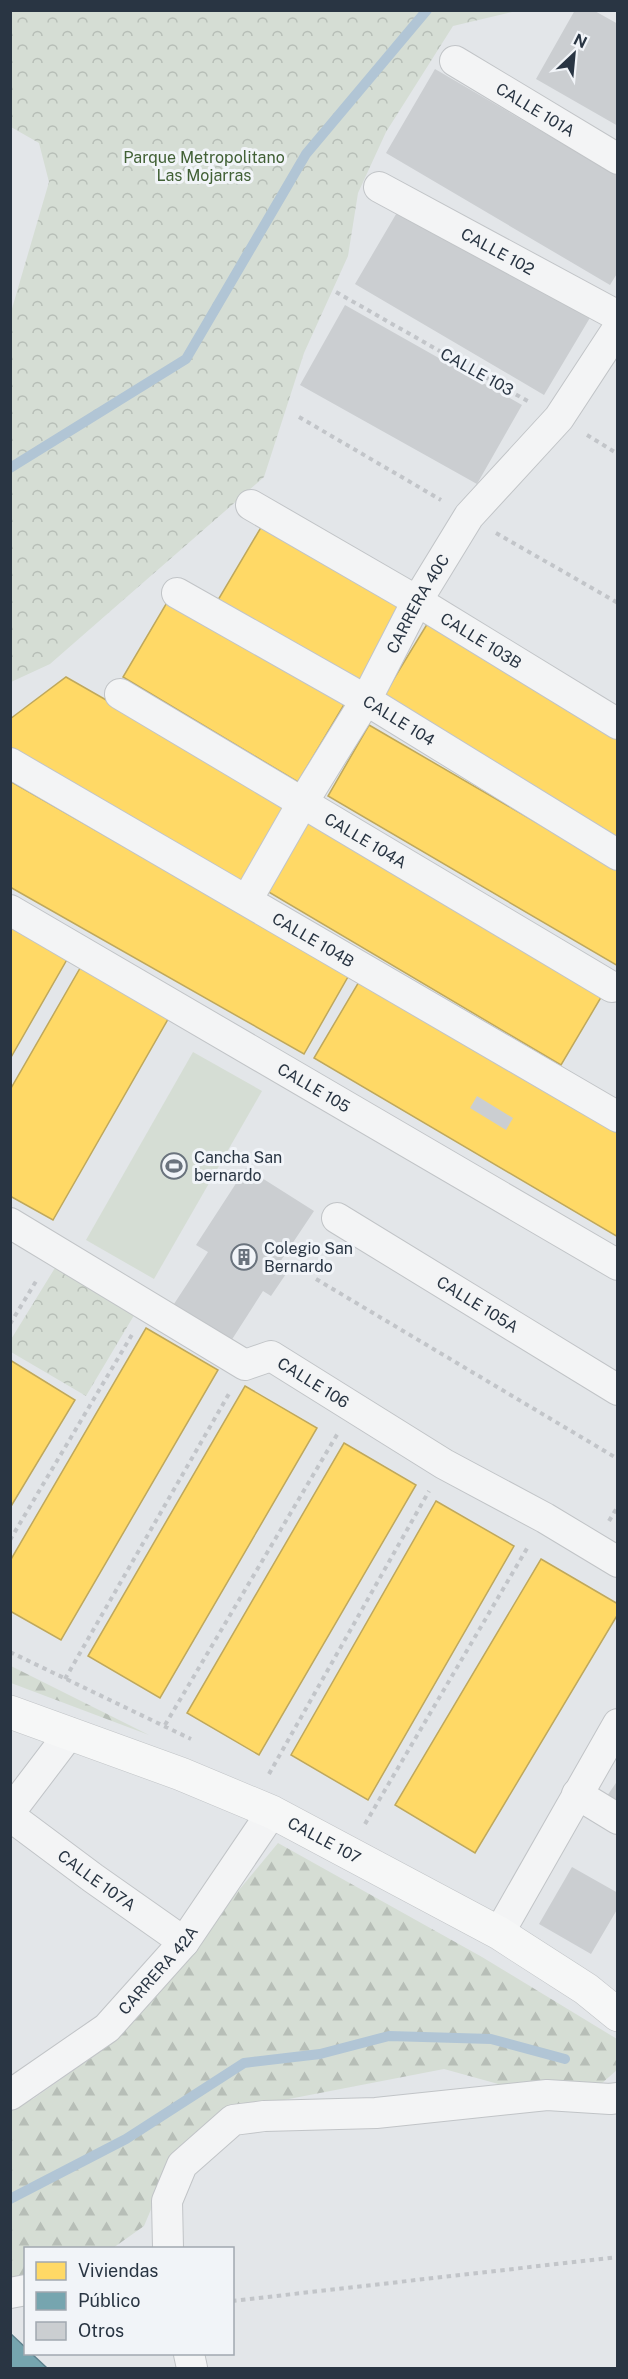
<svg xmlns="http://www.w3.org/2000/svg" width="628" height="2379" viewBox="0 0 628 2379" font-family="'Public Sans',sans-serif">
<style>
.grass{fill:#d5ddd4}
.forest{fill:url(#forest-firs)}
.park{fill:url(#park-crowns)}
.homes{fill:#ffd966;stroke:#bfa85c;stroke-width:1.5}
.public{fill:#76a5af;stroke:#5f838f;stroke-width:1.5}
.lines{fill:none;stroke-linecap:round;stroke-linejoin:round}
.stream{stroke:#b1c5d5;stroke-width:10}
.building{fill:#cbced1}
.street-casing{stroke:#c1c4c7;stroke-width:32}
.secondary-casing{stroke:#c1c4c7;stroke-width:34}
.path{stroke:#c2c5c9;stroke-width:4;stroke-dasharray:4.5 4.5;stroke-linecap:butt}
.street{stroke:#f3f4f5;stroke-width:30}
.secondary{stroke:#f6f7f7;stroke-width:33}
.labels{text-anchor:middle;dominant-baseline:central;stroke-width:6;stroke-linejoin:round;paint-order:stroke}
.street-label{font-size:16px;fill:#293543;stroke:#f1f4f8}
.park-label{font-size:16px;fill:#416035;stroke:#f1f4f8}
.poi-label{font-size:16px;fill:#293543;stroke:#f1f4f8;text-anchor:start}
</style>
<defs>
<pattern id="forest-firs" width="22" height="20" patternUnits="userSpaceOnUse" patternTransform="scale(1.5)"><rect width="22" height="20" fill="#d5ddd4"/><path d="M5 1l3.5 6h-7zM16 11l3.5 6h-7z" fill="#b7beb7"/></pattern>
<pattern id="park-crowns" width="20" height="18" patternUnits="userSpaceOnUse" patternTransform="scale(1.5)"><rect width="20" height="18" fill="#d5ddd4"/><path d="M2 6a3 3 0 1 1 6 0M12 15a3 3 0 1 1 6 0" fill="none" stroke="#b7beb7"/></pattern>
</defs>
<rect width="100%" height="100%" fill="#e3e6e9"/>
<path class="grass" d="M193,1052L262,1091L154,1279L86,1240Z"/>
<path class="forest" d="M10,1666H11L149,1735L11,1683Z
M278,1843L482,1957L617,2039V2070L594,2090L516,2089L444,2069L243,2108L173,2157L144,2226L113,2248H26L25,2275L11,2277V2108L33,2099L111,2044Z"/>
<path class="park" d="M11,11H516L453,26L386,132L358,193L348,256L304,353L264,477L50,664L11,682V312L49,182L39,143L11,127Z
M58,1263L136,1312L86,1396L11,1352L10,1341Z"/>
<path class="homes" d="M263,524L406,610L360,686L218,600Z
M169,599L345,703L298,782L123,677Z
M429,621L618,736V838L384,695Z
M66,677L288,804L241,886L10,754V719Z
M369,725L618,870V966L328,796Z
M10,781L349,975L304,1054L10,887Z
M310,819L603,994L561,1065L267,891Z
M10,922L69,956L10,1059Z
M83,963L171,1014L53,1220L10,1196V1090Z
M360,980L618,1132V1237L314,1058Z
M146,1328L218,1370L61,1640L10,1611V1561Z
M10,1360L75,1400L10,1508Z
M245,1386L317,1428L160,1698L88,1656Z
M344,1443L416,1485L259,1755L187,1713Z
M436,1501L514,1546L368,1800L291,1755Z
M541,1559L618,1604V1614L475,1853L395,1805Z"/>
<path class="public" d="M10,2333L26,2348V2354H32L47,2368H10Z"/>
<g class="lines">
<path class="stream" d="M10,468L186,359L306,154L427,10
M10,2199L126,2139L244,2063L320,2054L389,2036L491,2039L565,2059"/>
</g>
<path class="building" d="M575,10H593L618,24V126L536,79Z
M435,69L618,176V272L610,285L386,153Z
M402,204L591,316L544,395L355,284Z
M345,305L522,405L477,484L300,385Z
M477,1096L513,1118L506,1130L470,1108Z
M246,1168L314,1211L280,1262L290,1268L271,1296L263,1291L231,1341L174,1304L208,1252L196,1245Z
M618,1780V1803L607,1796Z
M572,1867L618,1893V1908L591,1954L539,1924Z"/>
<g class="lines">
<g class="street-casing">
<g id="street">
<path id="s1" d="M455,61L618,159"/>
<path id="s2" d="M379,187L618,316"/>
<path id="s3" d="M251,505L417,601L618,724"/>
<path id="s4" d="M177,593L366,700L618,855"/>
<path id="s5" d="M120,694L612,987"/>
<path id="s6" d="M10,763L618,1117"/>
<path id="s7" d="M247,900L303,802L366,700L417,601L469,516L559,418L618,328"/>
<path id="s8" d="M10,910L618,1265"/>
<path id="s9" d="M337,1218L618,1390"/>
<path id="s10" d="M10,1223L245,1365L271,1356L444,1464L545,1518L618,1562"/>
<path d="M577,1794L618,1819"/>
<path d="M10,1812L70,1733"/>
<path id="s11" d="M10,1816L93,1878L184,1942"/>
<path d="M499,1933L618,1724"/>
<path id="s12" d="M10,2095L107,2028L184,1942L272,1812"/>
<path d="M168,2248L167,2201L182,2165L233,2120L264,2116L376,2113L547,2095L610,2099L618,2098"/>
<path d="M10,2293L26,2290"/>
<path d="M189,2354L192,2368"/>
</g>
</g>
<g class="secondary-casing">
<g id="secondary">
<path id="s13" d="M10,1712L181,1774L272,1812L499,1933L586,1989L618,2015"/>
</g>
</g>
<path class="path" d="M336,292L531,403
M299,417L441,500
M587,435L618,454
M496,533L618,603
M316,1279L618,1459
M10,1324L38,1278
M609,1521L618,1506
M10,1540L133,1333
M10,1652L191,1739
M65,1679L230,1392
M165,1725L338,1433
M269,1774L429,1491
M365,1824L529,1545
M232,2301L618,2257"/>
<use href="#street" class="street"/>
<use href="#secondary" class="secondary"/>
</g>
<defs>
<g id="stadium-ring" transform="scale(1.35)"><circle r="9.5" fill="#f1f4f8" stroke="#6a737d" stroke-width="1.5"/><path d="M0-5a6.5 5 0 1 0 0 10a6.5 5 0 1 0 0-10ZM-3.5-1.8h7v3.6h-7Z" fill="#6a737d"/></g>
<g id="building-ring" transform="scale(1.35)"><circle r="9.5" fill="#f1f4f8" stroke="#6a737d" stroke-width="1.5"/><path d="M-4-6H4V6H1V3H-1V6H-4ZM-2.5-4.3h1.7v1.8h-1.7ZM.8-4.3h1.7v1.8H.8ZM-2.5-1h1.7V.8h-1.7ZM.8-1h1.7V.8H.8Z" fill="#6a737d"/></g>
</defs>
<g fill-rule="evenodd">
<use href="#stadium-ring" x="174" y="1166"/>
<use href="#building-ring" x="244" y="1257"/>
</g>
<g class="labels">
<g class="street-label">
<text stroke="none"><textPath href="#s1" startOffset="94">CALLE 101A</textPath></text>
<text stroke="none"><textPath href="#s2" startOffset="135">CALLE 102</textPath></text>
<text transform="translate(477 372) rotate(29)">CALLE 103</text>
<text stroke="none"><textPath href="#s7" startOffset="342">CARRERA 40C</textPath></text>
<text stroke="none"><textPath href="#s3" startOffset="267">CALLE 103B</textPath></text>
<text stroke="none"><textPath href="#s4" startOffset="256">CALLE 104</textPath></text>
<text stroke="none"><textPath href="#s5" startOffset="286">CALLE 104A</textPath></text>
<text stroke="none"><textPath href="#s6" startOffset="351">CALLE 104B</textPath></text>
<text stroke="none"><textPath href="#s8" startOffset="352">CALLE 105</textPath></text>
<text stroke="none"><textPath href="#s9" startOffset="165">CALLE 105A</textPath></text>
<text stroke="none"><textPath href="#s10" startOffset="352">CALLE 106</textPath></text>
<text stroke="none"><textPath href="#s13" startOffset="340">CALLE 107</textPath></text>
<text stroke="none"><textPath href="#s11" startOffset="108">CALLE 107A</textPath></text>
<text stroke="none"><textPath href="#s12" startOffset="195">CARRERA 42A</textPath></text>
</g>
<g class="park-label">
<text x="204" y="157">Parque Metropolitano<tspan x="204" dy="18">Las Mojarras</tspan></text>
</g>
<g class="poi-label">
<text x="194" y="1157">Cancha San<tspan x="194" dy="18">bernardo</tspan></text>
<text x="264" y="1248">Colegio San<tspan x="264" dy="18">Bernardo</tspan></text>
</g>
</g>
<rect width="628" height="2379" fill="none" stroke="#293543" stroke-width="24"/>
<rect x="24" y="2247" width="210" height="108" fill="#f1f4f8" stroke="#a1a8b0" stroke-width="1.5"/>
<rect x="36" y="2262" width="30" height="18" fill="#ffd966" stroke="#a1a8b0" stroke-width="1.5"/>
<text x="78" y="2277" font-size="18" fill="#293543">Viviendas</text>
<rect x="36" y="2292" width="30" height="18" fill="#76a5af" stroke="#a1a8b0" stroke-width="1.5"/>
<text x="78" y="2307" font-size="18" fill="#293543">Público</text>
<rect x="36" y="2322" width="30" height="18" fill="#cbced1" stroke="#a1a8b0" stroke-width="1.5"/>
<text x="78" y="2337" font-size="18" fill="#293543">Otros</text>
<g transform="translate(574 54) rotate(26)" stroke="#f1f4f8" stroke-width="4.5" paint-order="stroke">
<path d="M0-4.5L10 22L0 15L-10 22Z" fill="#293543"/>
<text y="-9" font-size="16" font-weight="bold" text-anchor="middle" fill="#293543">N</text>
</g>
</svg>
